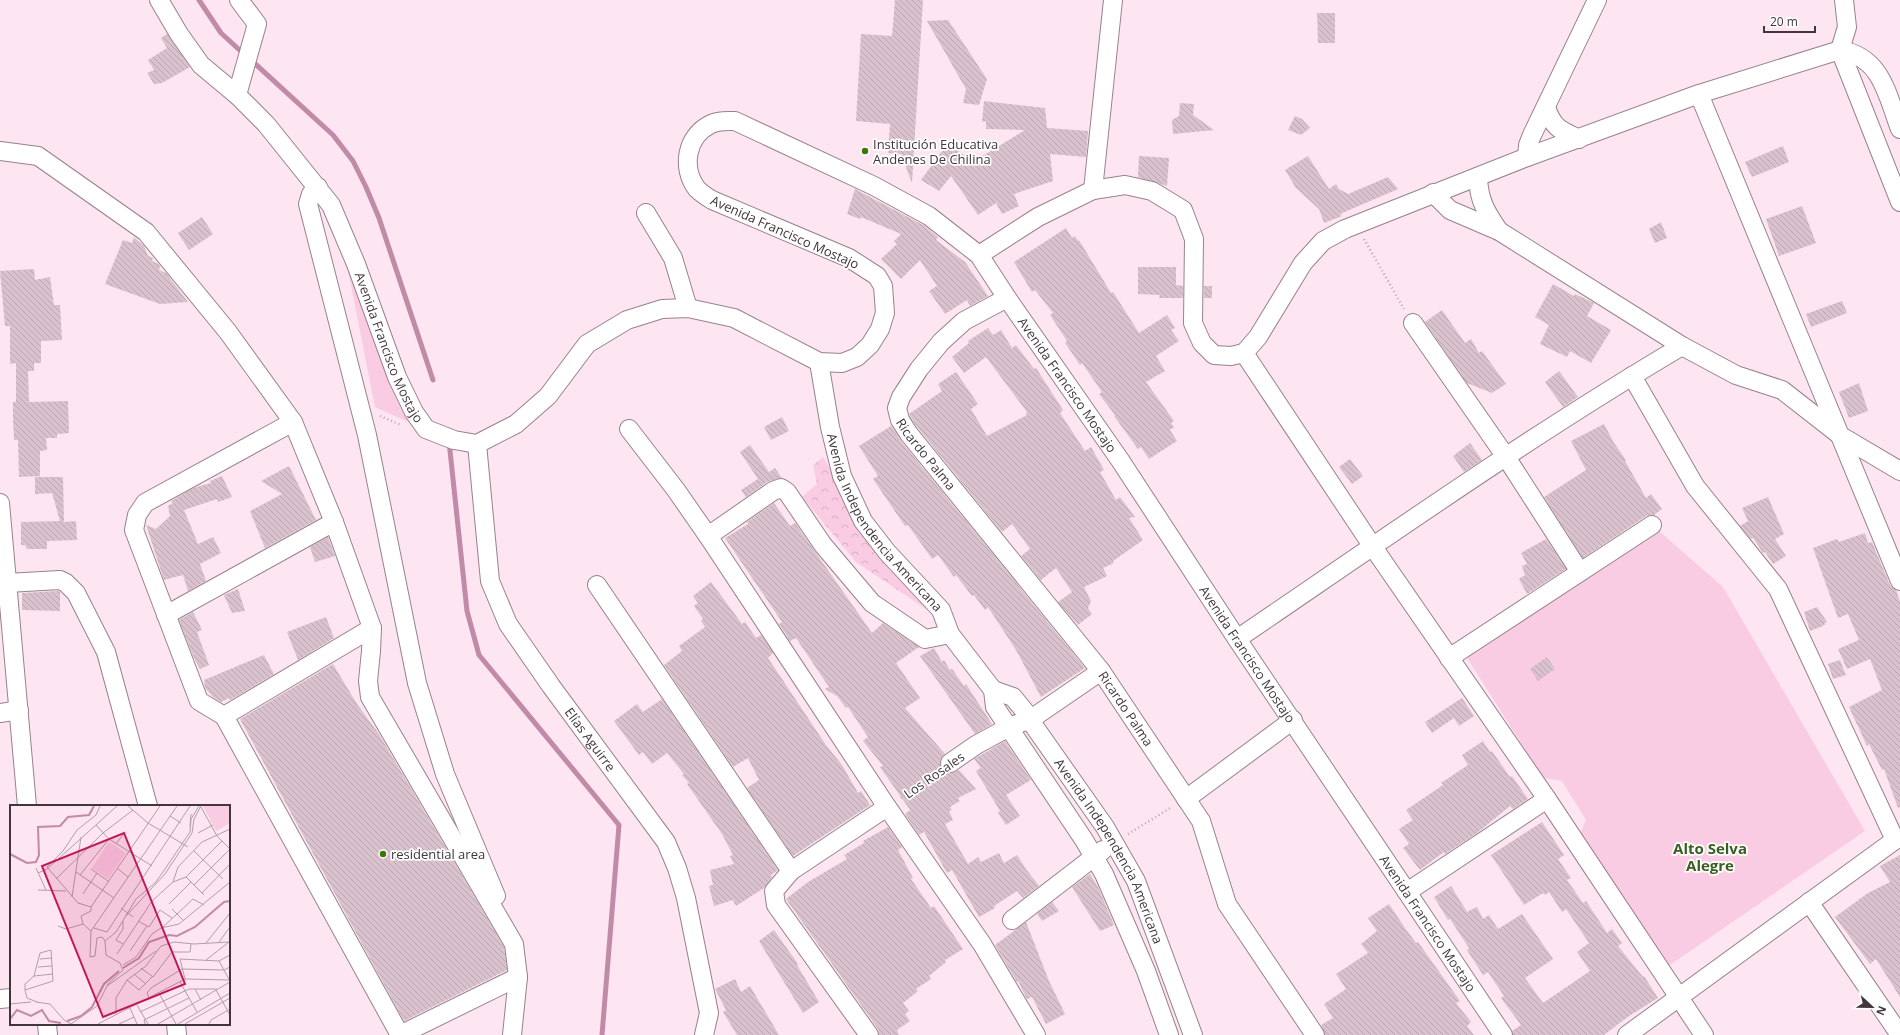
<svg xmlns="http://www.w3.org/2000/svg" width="1900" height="1035" viewBox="0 0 1900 1035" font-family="'Open Sans',sans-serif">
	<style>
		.forest { fill: url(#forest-crowns) }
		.garden { fill: #facce4 }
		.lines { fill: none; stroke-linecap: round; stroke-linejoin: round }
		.stream { stroke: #c18ba8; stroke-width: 5 }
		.building { fill: url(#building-back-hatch) }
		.minor-casing { stroke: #98828d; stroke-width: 20 }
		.path { stroke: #b9a6b0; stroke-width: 2.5; stroke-dasharray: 1 3; stroke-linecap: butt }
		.minor { stroke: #fff; stroke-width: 18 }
		.poi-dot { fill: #3b760b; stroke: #fff; stroke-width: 1.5 }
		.labels { text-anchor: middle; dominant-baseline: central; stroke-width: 3.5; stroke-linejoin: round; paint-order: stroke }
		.poi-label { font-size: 13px; fill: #40363b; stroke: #fff; text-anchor: start }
		.street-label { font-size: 13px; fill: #40363b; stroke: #fff }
		.quarter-label { font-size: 15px; font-weight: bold; fill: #385e21; stroke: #fff }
		.inset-river { fill: none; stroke: #c18ba8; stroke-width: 2 }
		.inset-road { fill: none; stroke: #b19fa8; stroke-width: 1 }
		.view { fill: #c2185b; fill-opacity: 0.15; stroke: #c2185b; stroke-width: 2 }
		.inset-edge { fill: none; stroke: #40363b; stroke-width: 2 }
	</style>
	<defs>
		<pattern id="forest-crowns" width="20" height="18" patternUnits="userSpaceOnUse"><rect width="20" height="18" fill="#facce4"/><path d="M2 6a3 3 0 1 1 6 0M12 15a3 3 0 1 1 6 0" fill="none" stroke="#d7b0c4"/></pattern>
		<pattern id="building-back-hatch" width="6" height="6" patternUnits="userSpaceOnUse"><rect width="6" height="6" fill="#d9c2ce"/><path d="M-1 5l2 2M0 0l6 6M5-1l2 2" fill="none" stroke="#bba7b2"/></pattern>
	</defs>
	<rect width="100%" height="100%" fill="#fde5f1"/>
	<!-- forest -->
	<path class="forest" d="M823,457L860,519L929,607L926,609L856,562L802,497L817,484L813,465Z"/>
	<!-- garden -->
	<path class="garden" d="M343,245L414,418L408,422L375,407Z
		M1659,531L1723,587L1865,831L1667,967L1580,834L1586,820L1562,781L1543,778L1466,656Z"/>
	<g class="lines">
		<!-- stream -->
		<path class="stream" d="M199,0L221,33L245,55
			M251,60L333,135L353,161L366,187L379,218L433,380
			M449,441L467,611L479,655L619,825L602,1035"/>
	</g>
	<!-- building -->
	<path class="building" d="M895,0H923L912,183L901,154L888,153L890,124L856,121L861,34L892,36Z
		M1317,13H1335V43H1318Z
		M948,20L987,79L979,105L963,103L966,89L927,21Z
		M167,34L190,67L162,83L154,84L147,73L154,70L148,60L167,48L161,38Z
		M984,101L1045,108L1047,128L1088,131L1086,157L1050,154L1053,181L1014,194L1019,206L1002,214L996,203L978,215L951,176L939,191L921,180L948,143L973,162L1025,130L986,129V121L982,122Z
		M1180,103L1194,104L1193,115L1214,130L1173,134L1172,120L1179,116Z
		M1295,116L1302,119L1310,128L1301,135L1288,130Z
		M1783,146L1789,162L1752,177L1745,162Z
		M1139,156L1169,158L1167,186L1138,177Z
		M1308,156L1329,189L1336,184L1339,189L1348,194L1388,177L1398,189L1340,214L1342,216L1324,223L1319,209L1296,188L1285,170Z
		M855,189L923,225L938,237L936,240L965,262L988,296L970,306L967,300L945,314L929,291L937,286L920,260L901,279L881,259L897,244L894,241L901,234L861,217L860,219L847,214Z
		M1802,206L1816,243L1779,256L1766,219Z
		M202,217L213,234L189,250L178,233Z
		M1661,222L1667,238L1655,243L1649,229Z
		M1066,228L1072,238L1075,236L1078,241L1079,240L1111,293L1113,292L1139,333L1167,315L1175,328L1171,330L1179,341L1156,356L1165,371L1146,382L1174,421L1171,423L1174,427L1170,430L1177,441L1149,459L1141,447L1138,449L1114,416L1115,415L1099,394L1102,392L1082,363L1080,365L1065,343L1067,341L1050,315L1053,313L1035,290L1032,292L1014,262Z
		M134,237L144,246L148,256L153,258L152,261L159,264L160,266L159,270L166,273L188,302L160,304L105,284L123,240L132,243Z
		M1138,267H1176V285L1183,286V298H1159L1160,295L1138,294Z
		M34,269L35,280L50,277L54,305H60L62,340L41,341V363H34V371H28L29,402L68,401L69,433L57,434V438H46L47,450L40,451V476L19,477L18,440H14L13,418V402H16V363L10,364V326H5L0,271Z
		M1553,284L1574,296L1575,294L1594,303L1587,316L1611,330L1591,363L1570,351L1567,357L1540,344L1549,325L1535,317Z
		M1204,286H1212V298H1204Z
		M1842,301L1847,313L1811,327L1806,314Z
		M1442,310L1465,343L1471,339L1479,353L1482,351L1506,384L1492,393L1467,383L1425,322Z
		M988,328L993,335L1001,330L1012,348L1016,345L1034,369L1036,368L1063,410L1060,413L1085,451L1091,447L1104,470L1100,472L1116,500L1120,497L1135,517L1129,518L1143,540L1113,561L1114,563L1103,568L1107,576L1084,587L1091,601L1088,608L1092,614L1078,625L1058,602L1072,592L1056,568L1041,580L1021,556L1030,549L1012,524L1002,532L918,428L910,416L909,414L942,391L938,384L956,372L978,404L971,409L987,436L1027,415L1026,413L1027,412L986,357L964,373L952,357L969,343L968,341Z
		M1559,371L1578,397L1563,407L1545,382Z
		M1859,383L1868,411L1849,418L1839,392Z
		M782,417L789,431L771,440L764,427Z
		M1604,424L1614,443L1626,460L1625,461L1646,498L1651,494L1662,509L1654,515L1646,516L1583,558L1544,497L1586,470L1571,441Z
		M891,426L901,441L1085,668L1041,697L1016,650L988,607L985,610L974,595L972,596L956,575L954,577L938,555L932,559L908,525L905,526L873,479L878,476L859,446Z
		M1470,443L1482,460L1464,472L1453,456Z
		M750,445L769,472L775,468L782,478L767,482L746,497L741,490L758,479L740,452Z
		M1350,459L1363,476L1352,484L1339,467Z
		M289,466L316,520L265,548L250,511L282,494L261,481Z
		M222,476L232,497L218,502L217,499L184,510L198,544L213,537L221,553L200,564L206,581L188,591L183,575L164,580L146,525L156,529L170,516L168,506L173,503L171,501L193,488L211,483L210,481Z
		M35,477H63L64,522L76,521L77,540L47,541V549H27L25,545H21V522L60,521L52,493L35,494Z
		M1768,497L1784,534L1775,539L1786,556L1773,564L1765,552L1763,553L1753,538L1751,539L1740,526L1748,521L1742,508Z
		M774,503L790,526L795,523L872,633L883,623L919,647L896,663L920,698L905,708L945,754L940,759V764L942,769L950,773L959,770L976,789L958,798L960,801L950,807L952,810L949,811L953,820L945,824L968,864L978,857L981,862L999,853L1004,863L1017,855L1026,869L1039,886L1023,898L1017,891L994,906L995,908L979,917L952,870L947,873L924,832L919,835L905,814L910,810L880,767L883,766L863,741L868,737L848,707L846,708L837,696L825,689L829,687L796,638L790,641L779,624L782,622L725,538L748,524L747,522Z
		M1865,533L1868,543L1872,542L1890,585L1896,590L1900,602V807L1898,808L1884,769L1882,770L1869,744L1867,746L1849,707L1882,690L1870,659L1847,669L1838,649L1859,640L1848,614L1838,618L1813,548L1837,539L1839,542Z
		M328,537L335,556L315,562L310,547Z
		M1546,539L1566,569L1527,594L1519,579L1525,575L1522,566L1527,564L1521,553Z
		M711,582L742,624L745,622L756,638L761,635L773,653L768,658L826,745L842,765L858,793L861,791L870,805L793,856L747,788L759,780L748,758L733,767L664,665L682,651L679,646L705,627L701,621L703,619L694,606L698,603L693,596Z
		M238,589L245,611L232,613L224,595Z
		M58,591L60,592V611L22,610V593Z
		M1817,607L1827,622L1824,624L1825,625L1810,631L1804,612Z
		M193,612L202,630L197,632L209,665L200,669L194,658L179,620Z
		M326,617L334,638L298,660L287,632Z
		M934,648L942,662L944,660L950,670L952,669L964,686L966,684L992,724L975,734L920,656Z
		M264,655L274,674L230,700L229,698L221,702L213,697L205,688L204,680Z
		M1547,657L1555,669L1538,681L1530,669Z
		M1840,660L1846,675L1833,679L1828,664Z
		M333,664L357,704L379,734L504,947L507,970L404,1021L240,719Z
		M1462,698L1474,716L1459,726L1454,718L1432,733L1425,722Z
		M662,699L778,870L771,875L772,877L764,888L736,906L733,900L714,906L709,886L713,885L710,870L734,864L730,856L733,855L722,834L687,784L689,783L682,775L684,774L667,753L652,764L643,752L639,755L614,721L637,704L643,712Z
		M1005,741L1031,780L1006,795L1020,816L1006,825L998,813L1000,811L976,771L981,768L974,759Z
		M1483,741L1490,752L1492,751L1510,777L1512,776L1528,799L1513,809L1510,806L1477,833L1445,854L1444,852L1420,870L1403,848L1409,844L1399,829L1413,820L1406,810L1443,785L1441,783L1468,765L1462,755Z
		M1542,822L1564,855L1558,859L1571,878L1567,880L1583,903L1586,901L1607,933L1612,929L1622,943L1618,946L1643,977L1644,976L1658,998L1629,1016L1604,1035H1513L1512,1031L1521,1025L1501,998L1504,996L1488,972L1483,975L1467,950L1469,948L1450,919L1448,920L1434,897L1451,886L1467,912L1477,907L1483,919L1489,915L1498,929L1522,914L1553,959L1525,978L1543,1003L1590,971L1577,952L1589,943L1566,909L1562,912L1549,892L1545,895L1543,893L1524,905L1491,855Z
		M888,827L902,847L898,850L913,878L911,879L931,908L934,906L963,949L945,960L946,962L929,976L931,979L916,989L918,991L903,1003L909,1011L905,1014L910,1021L897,1030L899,1035H879L878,1029L786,899L808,882L847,859L844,855L864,843L863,841Z
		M1900,855V997L1876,959L1870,964L1835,917L1868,893L1890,882L1880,866Z
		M1090,874L1098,887L1114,925L1100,931L1072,887Z
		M1052,902L1059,911L1042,921L1037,914Z
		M1389,904L1405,928L1416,943L1418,942L1460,1001L1456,1003L1471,1022L1467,1026L1474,1035H1325L1321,1025L1333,1018L1324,1004L1346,989L1336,974L1368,953L1361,944L1377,931L1368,918Z
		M1026,922L1049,981L1065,1014L1046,1024L1032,997L1027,999L1018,981L1017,982L995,945Z
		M774,930L798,964L797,965L819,1002L803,1013L759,941Z
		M735,979L741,992L750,986L779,1035H737L723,1012L726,1010L715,989Z"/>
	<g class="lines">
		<defs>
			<g id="minor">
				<path id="s1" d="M159,0L179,34L201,65L237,95L266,124L331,205L356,264L397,377L414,412L426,429L454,440L477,444L516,424L548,396L587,344L627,320L662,309L688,308L734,318L819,362L842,363L857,357L870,345L880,329L885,313L883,286L877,276L849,258L712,200C707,197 701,193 697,189C681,168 686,136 711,124C719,120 727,121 735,121L874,186L929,216L979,255L1007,298L1120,460L1237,639L1503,1035"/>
				<path d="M1844,0L1847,27L1840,50L1900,202"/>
				<path d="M1699,94L1900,581"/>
				<path d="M237,95L257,24L239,0"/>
				<path d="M1546,107C1553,128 1560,130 1579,139"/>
				<path d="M0,151L38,156L146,232L228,332L293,422L334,522L372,628L371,651L368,681L370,697L514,944L518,977L512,1035"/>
				<path d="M1527,157L1528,145L1532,135L1597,0"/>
				<path d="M1478,178C1479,201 1486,212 1499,231"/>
				<path d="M318,187L311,194L308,204L367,435L417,683L445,774L496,896"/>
				<path d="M1093,190L1113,0"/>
				<path d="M1433,193L1450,210L1499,231L1682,346L1736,375L1782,390L1841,436L1900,471"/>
				<path d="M646,213L673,258L688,308"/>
				<path d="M979,255L1038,217L1093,190L1125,185L1152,191L1183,210L1194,239L1193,323L1202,343L1214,355L1231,356L1244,353L1258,337L1303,263L1323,241L1345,229L1527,157L1699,94L1840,50C1882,57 1887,95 1900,129"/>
				<path id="s2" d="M1007,298L964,321L941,342L919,369L901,397L897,408L900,420L909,434L1101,671L1201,821L1227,904L1315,1035"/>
				<path d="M1413,323L1506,457L1580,572"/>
				<path d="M1244,353L1373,547L1547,799L1704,1035"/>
				<path id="s3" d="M819,362L830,427L842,476L863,521L887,552L941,610L950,634L993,690L995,707L1084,840L1104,874L1146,971L1169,1035"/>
				<path d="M1632,376L1695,486L1778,589L1895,840"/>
				<path d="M629,429L676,490L708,536L887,807L982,944L1036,1035"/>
				<path id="s4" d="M477,444L490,581L508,624L551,686L666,842L677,868L686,898L709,1013L704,1035"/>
				<path d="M0,503L27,806"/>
				<path d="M708,536L773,491L781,488L787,492L823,545L872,603L925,639L950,634"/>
				<path d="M7,583L60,580L66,583L76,593L106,652L148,806"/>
				<path d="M597,585L791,871"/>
				<path d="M166,615L334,522"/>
				<path d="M372,628L224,716L400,1035"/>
				<path d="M1237,639C1384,539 1530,436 1682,346"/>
				<path d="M1449,658L1652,525"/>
				<path id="s5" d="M993,690L1013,697L1031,719L1034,726L1105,827L1136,881L1193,1035"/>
				<path d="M0,713L19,710"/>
				<path d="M224,716L199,701L134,530L137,515L145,503L293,422"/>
				<path d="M950,763L976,745L1009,727L1031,719L1101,671"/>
				<path d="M1186,799L1293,720"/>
				<path d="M1407,892L1547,799"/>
				<path d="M1809,902L1900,1035"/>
				<path d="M1012,920L1103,850"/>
				<path d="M0,999L11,998"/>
				<path d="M47,1024L48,1035"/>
				<path d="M176,1024L177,1035"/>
				<path d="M400,1035L518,977"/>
				<path d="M869,1035L776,905L774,891L791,871L887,807"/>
				<path d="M1627,1035L1895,840L1900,838"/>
			</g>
		</defs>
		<!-- minor casing -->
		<use href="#minor" class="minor-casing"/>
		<!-- path -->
		<path class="path" d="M1364,239L1404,309
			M380,416L401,425
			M901,798L936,773
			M1128,834L1172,807"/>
		<!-- minor -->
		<use href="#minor" class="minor"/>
	</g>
	<!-- markers -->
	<g class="poi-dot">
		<circle cx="865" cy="151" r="4"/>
		<circle cx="383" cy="854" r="4"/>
	</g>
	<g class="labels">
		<!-- poi labels -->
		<g class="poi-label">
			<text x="873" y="144">Institución Educativa<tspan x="873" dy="15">Andenes De Chilina</tspan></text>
			<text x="391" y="854">residential area</text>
		</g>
		<!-- street labels -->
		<g class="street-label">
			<text transform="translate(785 232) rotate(24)">Avenida Francisco Mostajo</text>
			<text stroke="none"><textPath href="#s1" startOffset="423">Avenida Francisco Mostajo</textPath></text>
			<text stroke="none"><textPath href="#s1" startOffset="1839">Avenida Francisco Mostajo</textPath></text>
			<text stroke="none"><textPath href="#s2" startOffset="215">Ricardo Palma</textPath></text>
			<text stroke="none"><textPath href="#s3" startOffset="178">Avenida Independencia Americana</textPath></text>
			<text stroke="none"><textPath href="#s1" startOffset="2163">Avenida Francisco Mostajo</textPath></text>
			<text stroke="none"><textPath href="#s2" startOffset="539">Ricardo Palma</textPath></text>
			<text stroke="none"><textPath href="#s4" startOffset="326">Elías Aguirre</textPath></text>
			<text transform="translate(934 775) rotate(-35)">Los Rosales</text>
			<text stroke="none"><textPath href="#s5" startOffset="204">Avenida Independencia Americana</textPath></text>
			<text stroke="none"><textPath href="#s1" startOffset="2487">Avenida Francisco Mostajo</textPath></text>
		</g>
		<!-- quarter labels -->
		<g class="quarter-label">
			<text x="1710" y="848">Alto Selva<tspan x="1710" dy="17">Alegre</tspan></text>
		</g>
	</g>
	<!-- overview -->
	<g transform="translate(10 805)">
		<rect width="220" height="220" fill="#fde5f1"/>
		<path d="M193,1H220V18L206,26ZM99,37L116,48L98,74L82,63Z" fill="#facce4"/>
		<path class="inset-river" d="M0,49L17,58L26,57L29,50L28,22L50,21L58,12L79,10L84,1M113,163L129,153L139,137L159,130L167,131L185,122L214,97L220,96M0,214L7,205L21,211L32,205L39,216L51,218M57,216L71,211L82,202L94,179L109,166"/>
		<path class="inset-road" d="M118,1L138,18L178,42M191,2L207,31L220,44M160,11L171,18M86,20L99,34L142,61M180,22L181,9M188,28L203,20M106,39L115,27M184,46L213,74M26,63L36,85M107,63L118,72M81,64L98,76M66,67L104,93M28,68L37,64L107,1M70,70L99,34M176,72L194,90M46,74L93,28L123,5M163,77L168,62L192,37L220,24M184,80L220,44M28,85L56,86M192,88L220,59M73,89L87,68M62,92L71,32M159,99L181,77M81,102L68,98L37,62L53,46L67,25L86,10L90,1M111,103L123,112M162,104L174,116M116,111L155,69L182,28L184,14L191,1M113,116V124L106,135L113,139M128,116L139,122L150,105L162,113M48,121L56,124L73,119M84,123L97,127L180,1M152,123L183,94L194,100M81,126L73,119L71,111L81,106V102L150,1M95,136L92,132L87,133L85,151L80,152L81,126L167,1M95,136L106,127L126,94L145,78L153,67L180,27L181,14L189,1M209,137L220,122M196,138L220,108M120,146L137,121M107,149L142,96L163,77L176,72L212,36M30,154L42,153M196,155L219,137M209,156L220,176M113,160L126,152L142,129L151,123L169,119L220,77M28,162L42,161M131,163L143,172L162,147H180L181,139M124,169L136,179M24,171L43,169M175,174L170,154L209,156L220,150M117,175L129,185L142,172M170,177L187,207M97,181L146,146M185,184L191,195M15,185L43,176L41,145L30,148L24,171L15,179V185L17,193L27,197M206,185L220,210M149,188L166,219M139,193L137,188L141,183L172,164L214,165L220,162M26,197L40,199L54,215L61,219M0,199L21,197M127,200L138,219M120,203L127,219M130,207L179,184H207M106,210V193L117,175L136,161L151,141L164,137L184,139L219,137M61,219L87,201L98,179L113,165L110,158L96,150L95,136M88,219L175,174L220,175M109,219L124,212M135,219L134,215L179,193M148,219L220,177M168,219L220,188M175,219L220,193M199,219L201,215L220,204"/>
		<path class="view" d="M114,28L175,179L93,212L32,61Z"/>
		<rect width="220" height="220" class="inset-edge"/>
	</g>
	<!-- north arrow -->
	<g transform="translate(1872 1007) rotate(112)" stroke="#ffffff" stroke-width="3" paint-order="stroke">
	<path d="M0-3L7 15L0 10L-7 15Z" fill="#40363b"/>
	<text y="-6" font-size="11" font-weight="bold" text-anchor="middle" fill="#40363b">N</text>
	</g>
	<!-- scale -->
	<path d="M1764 26v6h51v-6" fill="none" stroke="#40363b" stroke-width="2"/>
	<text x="1770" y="26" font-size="12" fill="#40363b" stroke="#ffffff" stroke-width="3" paint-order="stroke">20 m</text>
</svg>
